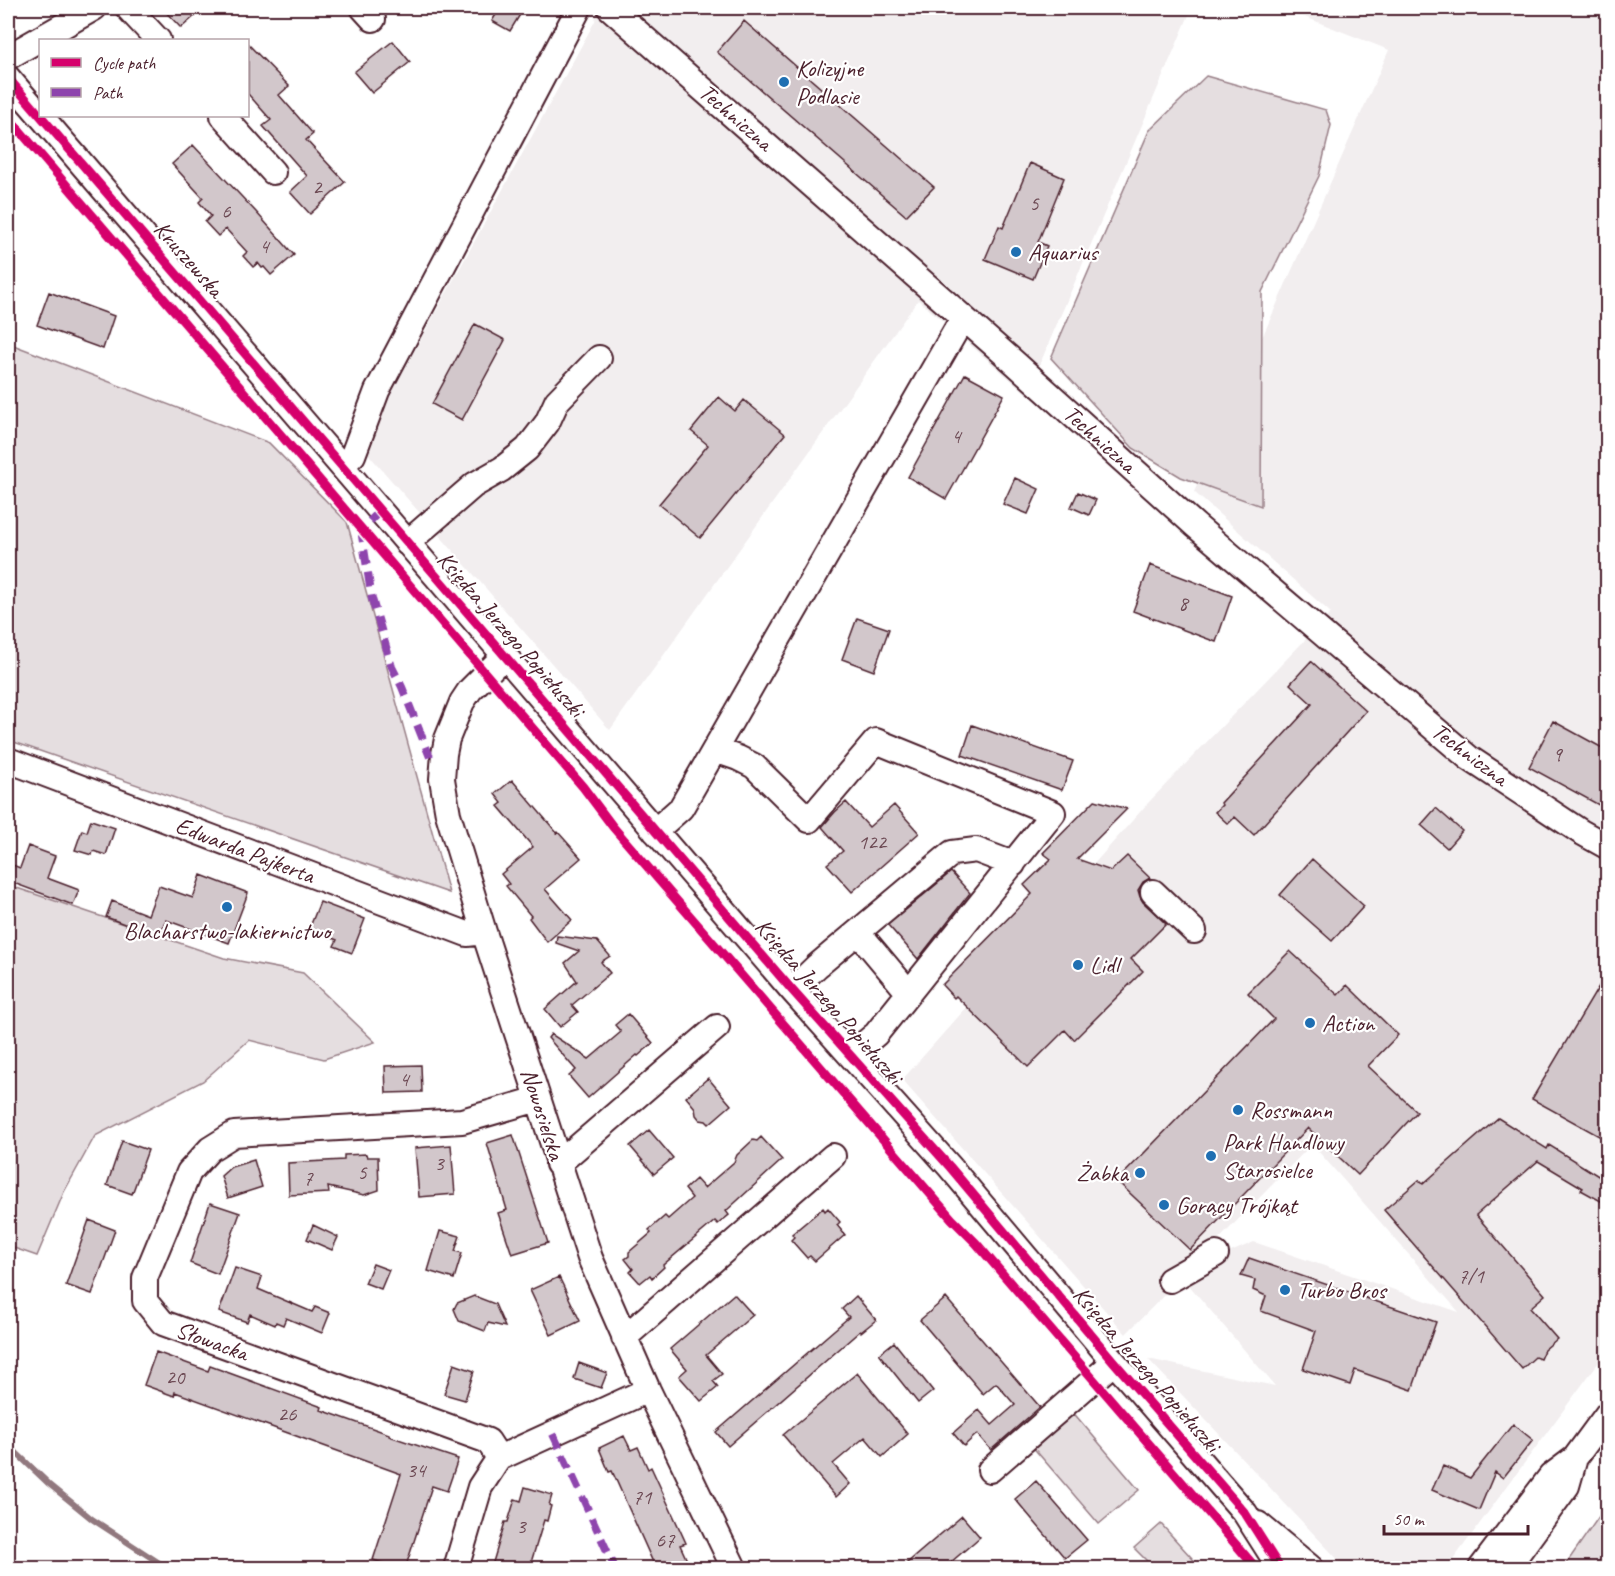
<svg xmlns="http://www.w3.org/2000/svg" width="1615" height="1576" viewBox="0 0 1615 1576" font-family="Caveat,sans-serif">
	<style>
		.built { fill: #f2eeef; fill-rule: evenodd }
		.green { fill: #e5dee0; stroke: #987e86; stroke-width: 1.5 }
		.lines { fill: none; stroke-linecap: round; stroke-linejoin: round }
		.stream { stroke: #91787e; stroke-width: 6 }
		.building { fill: #d2c7cb; stroke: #4a1f2b; stroke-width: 1.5 }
		.minor-casing { stroke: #4a1f2b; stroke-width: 28 }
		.minor { stroke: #fff; stroke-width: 24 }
		.quiet { stroke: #8e44ad; stroke-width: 8; stroke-dasharray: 15 8; stroke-linecap: butt }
		.cycleway-casing { stroke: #fff; stroke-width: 13 }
		.cycleway { stroke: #d6006c; stroke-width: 9 }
		.poi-dot { fill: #1f6fb2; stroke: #fff; stroke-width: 2 }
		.labels { text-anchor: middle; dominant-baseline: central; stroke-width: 4.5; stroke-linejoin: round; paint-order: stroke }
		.number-label { font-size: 21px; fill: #6c4953 }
		.poi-label { font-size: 24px; fill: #4a1f2b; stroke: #fff; text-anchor: start }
		.street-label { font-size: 24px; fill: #4a1f2b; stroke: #fff }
	</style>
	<rect width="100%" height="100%" fill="#fff"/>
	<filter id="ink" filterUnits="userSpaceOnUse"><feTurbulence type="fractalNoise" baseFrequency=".0167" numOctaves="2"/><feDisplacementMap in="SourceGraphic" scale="12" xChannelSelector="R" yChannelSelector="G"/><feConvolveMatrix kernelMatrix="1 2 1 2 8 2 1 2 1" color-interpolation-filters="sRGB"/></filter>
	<g filter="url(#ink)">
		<!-- built -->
		<path class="built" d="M597,8H1192L1027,394L918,300L610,730L362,447L595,21Z
			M1282,8H1607V1351L1447,1568H1346L1148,1359L1275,1386L1182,1277L1126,1334L902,1080L1148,803L1331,613L1194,492L1389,50ZM1312,1144L1459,1312L1254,1242L1189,1270Z"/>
		<!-- green -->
		<path class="green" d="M1206,76L1326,110L1331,125L1319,176L1262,292L1261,506L1181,477L1133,448L1051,358L1149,131Z
			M8,343L269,443L347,522L449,893L8,740Z
			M8,885L224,958L303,973L375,1042L324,1059L249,1040L203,1081L95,1136L64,1192L37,1256L8,1246Z
			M1071,1410L1139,1490L1099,1524L1031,1445Z
			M1607,1505V1568H1563Z
			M1161,1524L1201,1568H1154L1134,1548Z"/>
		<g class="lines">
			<!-- stream -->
			<path class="stream" d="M8,1445L49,1484L92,1519L167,1568"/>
		</g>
		<!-- building -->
		<path class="building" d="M162,8H204L181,28Z
			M500,8H524L510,31L492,21Z
			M744,21L934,187L906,216L717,52Z
			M393,41L410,62L372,93L354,72Z
			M248,44L289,86L279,95L313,134L306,140L345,182L310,214L290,192L307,176L263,126L271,120L248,94Z
			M193,145L256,212L294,255L271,275L264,267L262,268L258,263L253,267L243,256L247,252L226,229L218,236L205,222L211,216L199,202L203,198L172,164Z
			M1030,163L1064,178L1038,242L1047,246L1033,279L985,259L999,226L1003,228Z
			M49,292L114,316L103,349L37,325Z
			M475,324L505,340L462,420L432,404Z
			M965,374L1004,395L946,499L908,477Z
			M719,397L735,411L744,400L785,434L700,538L659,504L708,445L691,431Z
			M1015,478L1039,489L1028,514L1003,504Z
			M1078,492L1096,500L1089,515L1071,507Z
			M1150,565L1232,596L1216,642L1133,611Z
			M857,618L889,629L874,671L842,659Z
			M1311,661L1366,711L1254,835L1235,817L1228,824L1215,812L1222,805L1221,803L1312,704L1290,684Z
			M1553,721L1608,751V810L1529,767Z
			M972,725L1073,761L1062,790L962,755Z
			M512,780L557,833L558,832L581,858L545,889L572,920L547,942L529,918L531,916L506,886L509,884L501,874L533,847L498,806L502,803L495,794Z
			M1095,800L1127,809L1077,859L1111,871L1127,856L1150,878L1143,882L1138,890L1140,897L1143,902L1166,924L1131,959L1143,971L1074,1040L1065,1030L1028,1067L956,996L954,998L942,985L1032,894L1024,885L1051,859L1043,853Z
			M846,802L869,827L894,805L919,833L852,892L827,864L843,851L822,827L835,812Z
			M1436,808L1462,831L1447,848L1421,825Z
			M91,820L115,828L106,855L93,851L92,855L75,850L82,830L87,832Z
			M28,846L55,856L47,878L79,890L73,905L8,881V863L20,868Z
			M1312,859L1364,906L1332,941L1280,895Z
			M951,872L970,893L918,959L888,925Z
			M201,875L248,893L229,943L166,920L159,937L106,917L112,901L148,915L159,886L193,898Z
			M320,902L365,919L352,953L334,946L337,940L309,929Z
			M557,936L597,941L610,956L601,962L610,973L572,1005L578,1012L560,1027L545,1009L577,981L565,963L579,951L556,943Z
			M1290,951L1338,995L1347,985L1398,1035L1368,1066L1417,1112L1358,1175L1308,1128L1190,1250L1117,1181L1274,1019L1248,993Z
			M1608,971V1141L1532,1099Z
			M628,1014L653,1043L638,1056L637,1055L588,1098L569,1076L576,1070L548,1038L551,1034L589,1059L621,1032L615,1025Z
			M421,1065L422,1092L386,1093L385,1066Z
			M708,1078L731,1105L709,1124L706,1121L700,1120L696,1115L695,1108L686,1097Z
			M1498,1118L1547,1149L1549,1145L1608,1182V1205L1581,1190L1583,1188L1538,1161L1476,1215L1545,1295L1530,1308L1557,1339L1544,1350L1540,1359L1535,1357L1522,1369L1384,1210L1419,1180L1423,1184Z
			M649,1130L673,1158L654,1174L630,1146Z
			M513,1135L548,1243L512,1254L498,1213L507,1210L487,1143Z
			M761,1137L782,1160L726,1211L729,1215L718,1224L715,1221L663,1265L664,1267L652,1278L650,1275L640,1283L630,1272L633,1269L625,1259L629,1256V1252L651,1233L649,1230L665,1216L668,1219L692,1198L685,1189L696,1179L704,1188L734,1162L737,1155L753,1140L757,1141Z
			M122,1141L148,1150L132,1194L107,1185Z
			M451,1145L455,1194L419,1197L415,1148Z
			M366,1154L367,1157H378L379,1190L364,1195L328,1187L329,1193L289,1195L288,1163L344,1160V1155Z
			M254,1160L262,1187L228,1198L221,1176L231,1167Z
			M210,1203L240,1213L218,1274L190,1263Z
			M823,1208L825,1211L828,1208L840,1222L837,1225L845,1235L815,1261L810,1256L807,1258L791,1240L794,1237L792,1234Z
			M89,1220L115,1230L92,1294L66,1285Z
			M313,1225L338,1237L332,1250L307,1239Z
			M440,1231L460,1236L455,1251L462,1253L454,1279L428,1271Z
			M1249,1258L1436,1322L1412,1390L1355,1370L1350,1385L1303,1369L1316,1331L1261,1311L1266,1296L1253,1290L1255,1280L1241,1276Z
			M373,1264L389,1270L381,1289L365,1283Z
			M235,1268L262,1277L258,1289L312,1312L315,1307L330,1313L322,1333L286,1318L283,1325L276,1322L275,1325L250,1314L247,1322L219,1312Z
			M559,1277L580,1321L551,1335L530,1290Z
			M734,1294L753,1315L706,1355L722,1374L713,1381L718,1387L701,1401L679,1376L687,1369L670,1349Z
			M474,1296L495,1304L505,1327L488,1323L485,1331L459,1321L454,1309L457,1303Z
			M856,1296L876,1320L861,1332L860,1331L728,1446L716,1432L849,1317L842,1309Z
			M946,1298L1040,1407L991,1450L977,1434L964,1446L953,1433L979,1410L992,1425L1015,1405L996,1383L983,1394L920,1320Z
			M894,1342L933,1391L918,1403L879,1354Z
			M156,1352L208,1371L210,1366L322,1407L321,1410L389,1434V1436L458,1459L447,1491L432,1486L405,1569H401L373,1560L401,1474L175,1392L174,1396L144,1385Z
			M579,1363L607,1373L601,1388L574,1379Z
			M454,1364L474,1371L465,1400L444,1394Z
			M857,1373L908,1434L882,1457L865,1437L833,1464L850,1484L836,1497L783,1435Z
			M1513,1424L1533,1440L1503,1478L1495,1472L1479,1510L1432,1490L1443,1466L1470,1478Z
			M624,1436L631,1450L638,1447L648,1469L651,1467L686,1543L680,1545L691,1569H656L612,1471L609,1472L599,1448Z
			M1036,1481L1087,1540L1065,1558L1015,1499Z
			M525,1487L552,1495L549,1505L551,1506L547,1521L544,1520L529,1569H491L505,1522H508L515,1499L521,1501Z
			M962,1516L980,1537L943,1569H900Z"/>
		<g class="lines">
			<defs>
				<path id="minor" d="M128,8L158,40
					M363,8L373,19
					M610,8L1015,363L1196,526L1469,758L1581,832L1608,847
					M8,57L94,8
					M8,78L792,990L950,1167L1114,1362L1245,1513L1280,1568
					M223,116L273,172
					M342,466L353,455L377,391L579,8
					M407,543L474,485L502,469L527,449L547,423L557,401L599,358
					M504,656L470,690L462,702L447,739L444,754L442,779L448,814L484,932L590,1258L648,1390L734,1568
					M715,750L738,758L754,766L809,820L876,741L1053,813L876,1034L851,1055
					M8,760L467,934L484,932
					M655,831L681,808L963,318
					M1153,892L1194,931
					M858,932L909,993
					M792,990L817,966L952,853L976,850L1013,864
					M558,1164L717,1027
					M1170,1280L1216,1254
					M624,1338L833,1156
					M499,1458L488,1441L163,1323L145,1301V1278L189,1172L210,1149L234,1134L462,1121L538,1099
					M499,1458L648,1390
					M990,1470L1114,1362
					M1258,1524L1311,1568
					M456,1568L480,1487L499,1458
					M1481,1568L1551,1476L1575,1458L1608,1413
					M1507,1568L1567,1486L1575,1458"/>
			</defs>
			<!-- minor casing -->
			<use href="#minor" class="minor-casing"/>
			<!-- minor -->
			<use href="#minor" class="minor"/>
			<!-- quiet -->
			<path class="quiet" d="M381,511C372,518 365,525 362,536L372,599L392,667L402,687L430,757
				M553,1434L615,1568"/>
			<defs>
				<path id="cycleway" d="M8,78L792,990L950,1167L1114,1362L1245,1513L1280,1568
					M8,117L583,787L613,827L952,1219L976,1243L1256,1568"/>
			</defs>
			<!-- cycleway casing -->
			<use href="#cycleway" class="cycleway-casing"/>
			<!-- cycleway -->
			<use href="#cycleway" class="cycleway"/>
		</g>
	</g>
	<!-- markers -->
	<g class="poi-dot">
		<circle cx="784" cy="82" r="6"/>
		<circle cx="1016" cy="252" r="6"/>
		<circle cx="227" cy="907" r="6"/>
		<circle cx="1078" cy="965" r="6"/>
		<circle cx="1310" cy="1023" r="6"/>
		<circle cx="1238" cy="1110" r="6"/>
		<circle cx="1211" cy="1156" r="6"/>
		<circle cx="1140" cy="1173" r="6"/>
		<circle cx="1164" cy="1205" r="6"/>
		<circle cx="1285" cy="1290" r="6"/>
	</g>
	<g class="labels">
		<!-- number labels -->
		<g class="number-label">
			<text x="317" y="187">2</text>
			<text x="1034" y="203">5</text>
			<text x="226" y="211">6</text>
			<text x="264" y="246">4</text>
			<text x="956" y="436">4</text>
			<text x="1183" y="603">8</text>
			<text x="1557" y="754">9</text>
			<text x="872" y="842">122</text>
			<text x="404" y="1079">4</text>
			<text x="439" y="1163">3</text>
			<text x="362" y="1172">5</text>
			<text x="308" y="1178">7</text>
			<text x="1471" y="1276">7/1</text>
			<text x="175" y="1377">20</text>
			<text x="287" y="1414">26</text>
			<text x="416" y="1470">34</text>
			<text x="642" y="1497">71</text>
			<text x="521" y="1526">3</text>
			<text x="665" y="1540">67</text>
		</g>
		<!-- poi labels -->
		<g class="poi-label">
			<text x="796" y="68">Kolizyjne<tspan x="796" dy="28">Podlasie</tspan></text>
			<text x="1028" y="252">Aquarius</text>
			<text x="227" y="931" text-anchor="middle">Blacharstwo-lakiernictwo</text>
			<text x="1090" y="965">Lidl</text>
			<text x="1322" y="1023">Action</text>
			<text x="1250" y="1110">Rossmann</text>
			<text x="1223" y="1142">Park Handlowy<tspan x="1223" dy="28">Starosielce</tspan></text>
			<text x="1128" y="1173" text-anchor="end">Żabka</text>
			<text x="1176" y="1205">Gorący Trójkąt</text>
			<text x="1297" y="1290">Turbo Bros</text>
		</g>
		<!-- street labels -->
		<g class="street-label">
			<text transform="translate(736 117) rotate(41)">Techniczna</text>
			<text transform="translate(189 259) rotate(49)">Kruszewska</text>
			<text transform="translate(1100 439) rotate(42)">Techniczna</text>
			<text transform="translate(511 634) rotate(49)">Księdza Jerzego Popiełuszki</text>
			<text transform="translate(1470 754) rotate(37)">Techniczna</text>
			<text transform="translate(245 850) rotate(21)">Edwarda Pajkerta</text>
			<text transform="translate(829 1001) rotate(49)">Księdza Jerzego Popiełuszki</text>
			<text transform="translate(543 1114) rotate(72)">Nowosielska</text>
			<text transform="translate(212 1341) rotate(20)">Słowacka</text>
			<text transform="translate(1147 1369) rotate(49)">Księdza Jerzego Popiełuszki</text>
		</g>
	</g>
	<!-- margin -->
	<rect width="1615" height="1576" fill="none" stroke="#fff" stroke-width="30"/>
	<rect x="15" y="15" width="1585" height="1546" fill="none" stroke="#4a1f2b" stroke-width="2" filter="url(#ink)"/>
	<!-- legend -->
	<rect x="39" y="39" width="210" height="78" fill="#ffffff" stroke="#b7a5aa" stroke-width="1.5"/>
	<rect x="51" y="58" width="30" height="9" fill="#d6006c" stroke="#b7a5aa" stroke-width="1.5"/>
	<text x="93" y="69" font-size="18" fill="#4a1f2b">Cycle path</text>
	<rect x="51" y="88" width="30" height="9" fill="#8e44ad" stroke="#b7a5aa" stroke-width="1.5"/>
	<text x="93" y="99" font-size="18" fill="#4a1f2b">Path</text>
	<!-- scale -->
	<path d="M1384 1525v9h144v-9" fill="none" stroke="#4a1f2b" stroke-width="3"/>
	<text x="1393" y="1525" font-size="18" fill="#4a1f2b" stroke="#ffffff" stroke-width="4.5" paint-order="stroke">50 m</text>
</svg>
